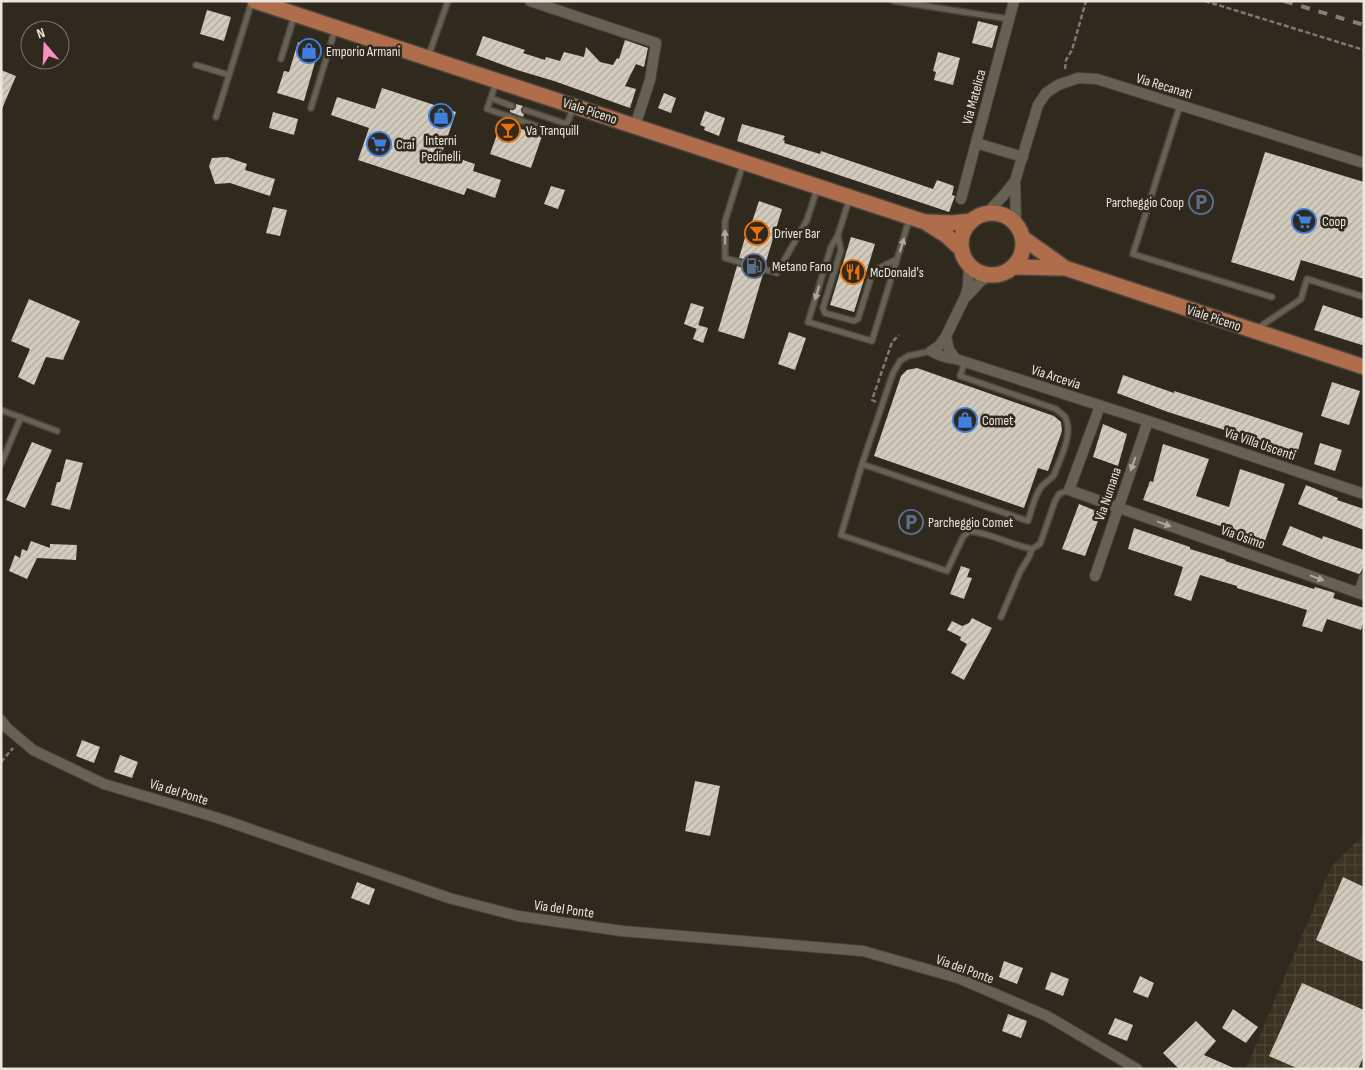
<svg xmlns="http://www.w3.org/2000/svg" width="1365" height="1070" viewBox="0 0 1365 1070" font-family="'Sofia Sans Condensed',sans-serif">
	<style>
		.industrial { fill: url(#industrial-grid) }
		.building { fill: url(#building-hatch) }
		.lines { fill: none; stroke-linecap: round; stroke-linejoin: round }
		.service-casing { stroke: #4a453b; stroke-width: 8 }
		.minor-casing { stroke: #4a453b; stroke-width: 12 }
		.primary-casing { stroke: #4a453b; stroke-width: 18 }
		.path { stroke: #7f7a70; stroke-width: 2.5; stroke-dasharray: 5 2.5; stroke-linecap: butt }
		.service { stroke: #676154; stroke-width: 5 }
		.minor { stroke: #676154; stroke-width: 10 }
		.primary { stroke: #b06d4c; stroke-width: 15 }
		.rail { stroke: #858076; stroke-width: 4; stroke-dasharray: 9 9; stroke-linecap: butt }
		.oneway { fill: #afaaa0 }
		.labels { text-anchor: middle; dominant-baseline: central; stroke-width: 5; stroke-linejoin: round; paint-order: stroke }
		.poi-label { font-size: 14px; fill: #eae6de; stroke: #2f291e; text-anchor: start }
		.street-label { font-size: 14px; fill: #eae6de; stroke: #2f291e }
	</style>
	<defs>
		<pattern id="industrial-grid" width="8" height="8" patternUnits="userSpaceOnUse" patternTransform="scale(1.25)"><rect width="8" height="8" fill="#3b3221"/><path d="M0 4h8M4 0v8" fill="none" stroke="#4e4636"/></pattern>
		<pattern id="building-hatch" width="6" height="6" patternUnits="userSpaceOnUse" patternTransform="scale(1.25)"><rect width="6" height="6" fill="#d3cbbd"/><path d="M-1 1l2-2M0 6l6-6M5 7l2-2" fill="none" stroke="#b0aa9e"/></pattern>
	</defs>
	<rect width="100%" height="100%" fill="#2f291e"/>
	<!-- industrial -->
	<path class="industrial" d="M1364,834V1069L1246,1068L1331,867Z"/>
	<!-- building -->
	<path class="building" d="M207,10L231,17L224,41L200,34Z
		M978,21L998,26L992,48L972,43Z
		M483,36L525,50L523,53L545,60L546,57L560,61L564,52L584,57L586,47L600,62L613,65L617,58L619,59L625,40L648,48L644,67L636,64L625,86L636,89L630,108L554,81L517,70L476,55Z
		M298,42L319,48L304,101L277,93L284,71L289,72Z
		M938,52L960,58L953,85L934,80L936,72L933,71Z
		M1,70L16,76L1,111Z
		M382,88L456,112L442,153L475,164L473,171L501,180L495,198L467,188L464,195L358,160L369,128L331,115L337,97L375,109Z
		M664,93L676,98L671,113L658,108Z
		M516,104L523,106L521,110L524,114L523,117L510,112V110H513L516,108Z
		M705,111L725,118L719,136L704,130L705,127L700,125Z
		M273,112L298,119L294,135L269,128Z
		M507,120L520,125L519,128L542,136L531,168L490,154L500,126L504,127Z
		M742,124L785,136L783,140L785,141L784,143L820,154L821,151L933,189L937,180L954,186L952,195L955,196L949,212L737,141Z
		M1265,152L1364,182V279L1301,260L1294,281L1231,262Z
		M227,157L247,164L245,170L275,179L270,196L230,183L215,184L209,166L212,158Z
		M551,186L565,190L558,209L544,204Z
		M759,201L782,209L765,265L739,258L749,224L751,225Z
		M273,207L287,210L280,236L266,233Z
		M851,237L875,244L854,312L830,305Z
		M737,266L763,274L744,339L718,331Z
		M29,299L80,321L63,360L46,357L34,385L18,377L30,349L11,341Z
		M691,303L704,307L697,329L684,324Z
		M1323,305L1364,319V339L1362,345L1314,330Z
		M698,325L708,328L703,343L693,339Z
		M789,332L806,338L795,370L778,364Z
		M917,368L1054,416L1061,422L1062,431L1048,471L1038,468L1024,508L874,456L901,376L907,370Z
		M1123,375L1174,393V391L1196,398L1303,433L1297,454L1275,448V446L1168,412L1117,393Z
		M1332,382L1360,391L1349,425L1321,416Z
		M1103,424L1127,434L1118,466L1093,457Z
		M32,442L52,450L25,508L6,500Z
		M1320,443L1342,450L1335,471L1314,464Z
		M1163,444L1209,459L1196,496L1229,507L1240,469L1285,484L1265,541L1143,500L1150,481L1153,482Z
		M66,459L83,463L70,510L51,505L57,482H60Z
		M1306,485L1338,498L1337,500L1364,509V530L1298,504Z
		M1079,504L1101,513L1085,556L1062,549Z
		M1290,526L1322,539L1323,536L1364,550V565L1361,572L1359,574L1317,559L1282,545Z
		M1134,528L1190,547V549L1226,560L1225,561L1314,589L1315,587L1335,593L1333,598L1364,608V621L1361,630L1327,619L1322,632L1302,626L1307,610L1237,588V586L1200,575L1191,601L1174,595L1183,567L1128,549Z
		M31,541L50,548V544L77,545L76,560L37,558L27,579L9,571L15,555L20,558L22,549L27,551Z
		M961,566L970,569L967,577L972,578L964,599L950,594Z
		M972,618L992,628L964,680L951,673L967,644L960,640L961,637L947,630L952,621L962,626L969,623Z
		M82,740L100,747L94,763L76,756Z
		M120,755L138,762L132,778L114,772Z
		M695,781L720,786L710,836L685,831Z
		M1343,877L1364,887V962L1316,940Z
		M357,882L375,889L369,905L351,898Z
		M1004,961L1023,968L1017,984L999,977Z
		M1051,972L1069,979L1063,996L1045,989Z
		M1140,976L1154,983L1148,998L1133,992Z
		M1302,983L1364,1010V1056L1358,1069H1299L1269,1056Z
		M1233,1009L1258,1027L1246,1043L1222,1028Z
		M1008,1014L1027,1021L1021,1038L1002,1031Z
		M1115,1018L1133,1025L1127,1041L1108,1034Z
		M1196,1021L1216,1041L1204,1055L1236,1069H1179L1163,1053Z"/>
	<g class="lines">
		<defs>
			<path id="service" d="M894,1L1009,19
				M428,57L448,1
				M281,59L294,17
				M196,65L229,75
				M496,83L487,109L557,133L567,124L573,108
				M491,98L512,106
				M1180,105L1133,254L1272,297
				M311,108L335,30
				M525,110L567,124
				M216,117L252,1
				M743,164L725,221V258L777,273L807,220L817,189
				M849,200L838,235L831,247L808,322L872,341L909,220
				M838,236L841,250L823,308L825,313L854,321L858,319L873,271L897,259
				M1258,328L1301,299L1307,279L1364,297
				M931,351L908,356L900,361L893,373L862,464L841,535L947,571L963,537L969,531C991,533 1011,545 1032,549L1040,544L1055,501L1059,494L1069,490
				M1,410L57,431
				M1,464L21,417
				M862,464L1028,521C1032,510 1034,495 1042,486C1046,482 1051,479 1054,475C1060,459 1074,433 1065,417C1063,414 1059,412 1056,409L960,376L965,362
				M1001,617L1020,572L1029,557L1032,549"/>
			<path id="minor" d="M530,1L656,43L650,80L635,126
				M976,143L1023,157
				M961,199L1014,1
				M986,214L1003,196L1015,181
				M1016,224L1015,181L1038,105L1046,93L1058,85L1078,78L1097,79L1364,163
				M969,265L968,287L965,297L946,336L939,346L931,351C939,356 946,358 956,359L1148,421L1364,494
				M966,297L981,281L991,275
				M946,336L949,350L956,359
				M1100,406L1069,490L1364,595
				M1095,576L1148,421
				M1359,593L1364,578
				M1,720L7,728L33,750L104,784L218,818L449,898L518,916L622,931L863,951L958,978L1047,1016L1137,1069"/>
			<path id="primary" d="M255,1L925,222L947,236L962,250
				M961 244a31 31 0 1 1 62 0a31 31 0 1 1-62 0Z
				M926,222L952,223L972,221
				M1023,238L1065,268
				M1013,267L1065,268L1364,367"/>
		</defs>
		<!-- service casing -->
		<use href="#service" class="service-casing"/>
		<!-- minor casing -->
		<use href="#minor" class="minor-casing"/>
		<!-- primary casing -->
		<use href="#primary" class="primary-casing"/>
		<!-- path -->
		<path class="path" d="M1205,1L1364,50
			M1065,69L1066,60L1072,50L1086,1
			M876,402L872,400L892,342L899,335
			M1,762L13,748"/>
		<!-- service -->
		<use href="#service" class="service"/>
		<!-- minor -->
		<use href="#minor" class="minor"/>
		<!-- primary -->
		<use href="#primary" class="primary"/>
		<!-- rail -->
		<path class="rail" d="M1284,1L1364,25"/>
	</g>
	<!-- one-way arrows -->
	<defs><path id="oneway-solid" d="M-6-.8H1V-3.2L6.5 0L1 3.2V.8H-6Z" transform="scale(1.25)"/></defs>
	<g class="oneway">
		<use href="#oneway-solid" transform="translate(725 237) rotate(-91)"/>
		<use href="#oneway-solid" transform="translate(902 245) rotate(-73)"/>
		<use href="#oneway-solid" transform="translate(817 293) rotate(107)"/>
		<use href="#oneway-solid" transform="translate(1133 464) rotate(110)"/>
		<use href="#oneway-solid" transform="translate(1164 524) rotate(20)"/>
		<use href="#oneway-solid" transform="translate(1317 578) rotate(20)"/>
	</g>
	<!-- icons -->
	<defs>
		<symbol id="shop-ring" viewBox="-11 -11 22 22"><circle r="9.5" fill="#2f291e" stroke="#3f7fe0" stroke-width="1.5"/><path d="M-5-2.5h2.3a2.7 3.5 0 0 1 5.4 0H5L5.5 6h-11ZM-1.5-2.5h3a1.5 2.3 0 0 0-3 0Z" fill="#3f7fe0"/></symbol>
		<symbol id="bar-ring" viewBox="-11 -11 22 22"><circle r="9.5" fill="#2f291e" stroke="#e8710a" stroke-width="1.5"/><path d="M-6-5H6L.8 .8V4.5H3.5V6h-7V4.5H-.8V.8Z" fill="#e8710a"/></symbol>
		<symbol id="supermarket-ring" viewBox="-11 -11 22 22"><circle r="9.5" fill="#2f291e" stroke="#3f7fe0" stroke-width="1.5"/><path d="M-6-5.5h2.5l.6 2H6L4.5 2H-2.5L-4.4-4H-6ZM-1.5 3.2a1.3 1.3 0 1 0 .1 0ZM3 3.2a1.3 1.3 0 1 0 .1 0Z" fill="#3f7fe0"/></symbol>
		<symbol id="parking-ring" viewBox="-11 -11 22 22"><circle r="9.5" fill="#2f291e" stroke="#5c6f8a" stroke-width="1.5"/><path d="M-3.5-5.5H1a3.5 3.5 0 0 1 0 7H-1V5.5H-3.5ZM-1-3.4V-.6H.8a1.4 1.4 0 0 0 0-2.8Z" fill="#5c6f8a"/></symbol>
		<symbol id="fuel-ring" viewBox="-11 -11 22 22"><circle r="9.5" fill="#2f291e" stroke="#5c6f8a" stroke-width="1.5"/><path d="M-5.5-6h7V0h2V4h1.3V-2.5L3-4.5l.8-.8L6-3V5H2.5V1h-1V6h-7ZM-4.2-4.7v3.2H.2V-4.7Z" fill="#5c6f8a"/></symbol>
		<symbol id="restaurant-ring" viewBox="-11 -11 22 22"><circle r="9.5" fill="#2f291e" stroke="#e8710a" stroke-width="1.5"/><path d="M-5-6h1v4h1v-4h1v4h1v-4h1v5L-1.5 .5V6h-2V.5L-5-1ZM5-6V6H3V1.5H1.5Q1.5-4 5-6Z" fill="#e8710a"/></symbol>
	</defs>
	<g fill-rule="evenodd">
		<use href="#shop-ring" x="295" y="37" width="28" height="28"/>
		<use href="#shop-ring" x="427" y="102" width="28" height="28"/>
		<use href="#bar-ring" x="494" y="116" width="28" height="28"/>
		<use href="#supermarket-ring" x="365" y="130" width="28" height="28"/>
		<use href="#parking-ring" x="1187" y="188" width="28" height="28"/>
		<use href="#supermarket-ring" x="1290" y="207" width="28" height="28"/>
		<use href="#bar-ring" x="743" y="219" width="28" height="28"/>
		<use href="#fuel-ring" x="740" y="252" width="28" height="28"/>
		<use href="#restaurant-ring" x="839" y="258" width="28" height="28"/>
		<use href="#shop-ring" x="951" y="406" width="28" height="28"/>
		<use href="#parking-ring" x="897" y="508" width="28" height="28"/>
	</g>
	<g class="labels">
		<!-- poi labels -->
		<g class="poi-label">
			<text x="326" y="51">Emporio Armani</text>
			<text x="526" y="130">Va Tranquill</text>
			<text x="441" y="140" text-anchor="middle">Interni<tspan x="441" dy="16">Pedinelli</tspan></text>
			<text x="396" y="144">Crai</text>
			<text x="1184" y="202" text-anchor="end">Parcheggio Coop</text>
			<text x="1322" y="221">Coop</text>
			<text x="774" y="233">Driver Bar</text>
			<text x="772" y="266">Metano Fano</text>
			<text x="870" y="272">McDonald's</text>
			<text x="982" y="420">Comet</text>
			<text x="928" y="522">Parcheggio Comet</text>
		</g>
		<!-- street labels -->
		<g class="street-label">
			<text transform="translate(1164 86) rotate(17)">Via Recanati</text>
			<text transform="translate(974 97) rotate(-75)">Via Matelica</text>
			<text transform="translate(590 111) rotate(18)">Viale Piceno</text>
			<text transform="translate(1214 318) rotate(18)">Viale Piceno</text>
			<text transform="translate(1056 377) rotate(18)">Via Arcevia</text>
			<text transform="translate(1260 444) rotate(19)">Via Villa Uscenti</text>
			<text transform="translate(1108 494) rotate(-71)">Via Numana</text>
			<text transform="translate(1243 537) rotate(20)">Via Osimo</text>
			<text transform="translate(179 792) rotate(17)">Via del Ponte</text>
			<text transform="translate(564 909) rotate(8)">Via del Ponte</text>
			<text transform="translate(965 969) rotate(20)">Via del Ponte</text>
		</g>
	</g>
	<!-- border -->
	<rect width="1365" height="1070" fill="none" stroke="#eae6de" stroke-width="5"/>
	<!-- north arrow -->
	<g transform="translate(45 45) rotate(341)"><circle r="24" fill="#2f291e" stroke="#7a756b"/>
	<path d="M0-4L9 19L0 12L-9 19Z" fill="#fb8fc4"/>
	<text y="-8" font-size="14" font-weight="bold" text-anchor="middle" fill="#eae6de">N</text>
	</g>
</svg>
